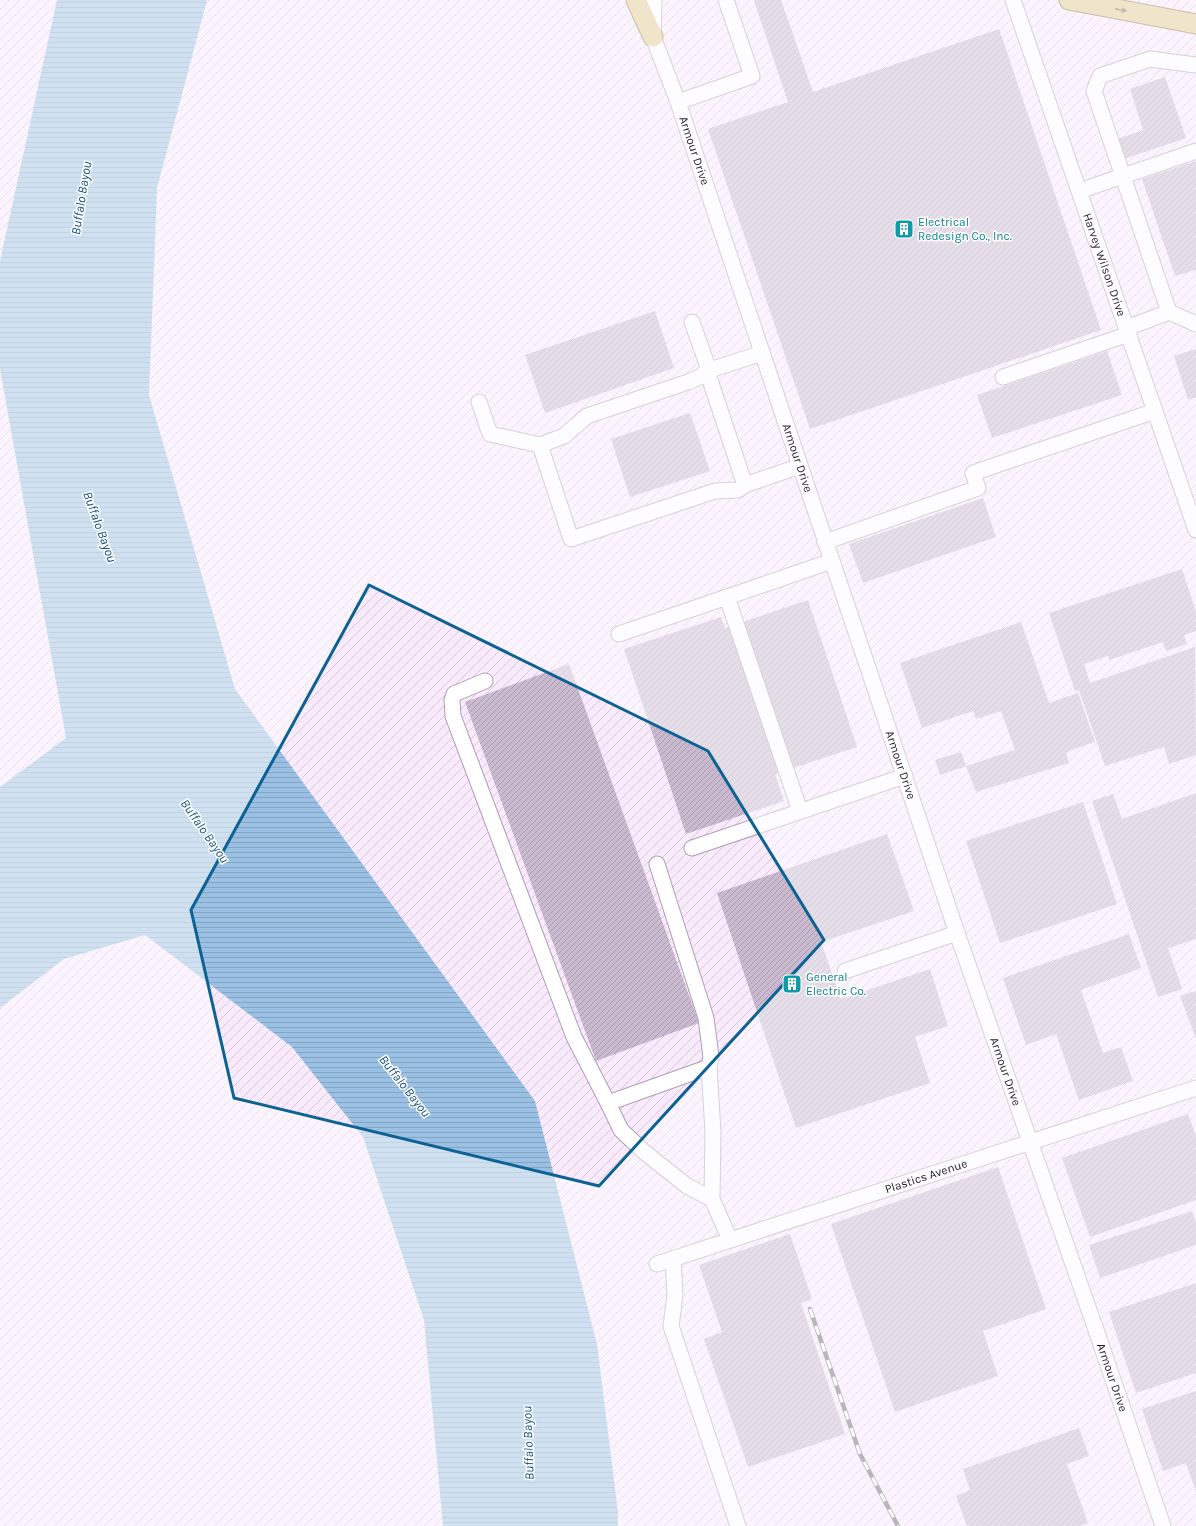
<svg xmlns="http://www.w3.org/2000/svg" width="1196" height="1526" viewBox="0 0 1196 1526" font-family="Karla,sans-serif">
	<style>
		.industrial { fill: url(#industrial-furrows) }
		.water { fill: url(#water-rules) }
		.building { fill: url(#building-hatch) }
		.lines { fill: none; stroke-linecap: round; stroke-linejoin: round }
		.minor-casing { stroke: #ad9eb3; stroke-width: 17 }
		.major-casing { stroke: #94783a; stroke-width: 21 }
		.minor { stroke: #fff; stroke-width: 15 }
		.major { stroke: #e3cb8f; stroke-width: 19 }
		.rail-casing { stroke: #69646a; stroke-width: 4.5 }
		.rail { stroke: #fff; stroke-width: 3; stroke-dasharray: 9; stroke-linecap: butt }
		.oneway { fill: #84745a }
		.marked { fill: none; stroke: #0b6293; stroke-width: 3; stroke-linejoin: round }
		.labels { text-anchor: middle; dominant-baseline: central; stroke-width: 3; stroke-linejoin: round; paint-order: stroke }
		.street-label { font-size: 12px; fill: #241e26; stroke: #fff }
		.culture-label { font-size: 12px; fill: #0d838f; stroke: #fff; text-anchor: start }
		.water-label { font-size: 13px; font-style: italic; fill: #17527e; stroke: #fff }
	</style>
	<defs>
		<pattern id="industrial-furrows" width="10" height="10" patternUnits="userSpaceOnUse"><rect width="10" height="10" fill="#faeafd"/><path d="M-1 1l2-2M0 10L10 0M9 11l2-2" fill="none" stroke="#d6c8d9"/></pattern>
		<pattern id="water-rules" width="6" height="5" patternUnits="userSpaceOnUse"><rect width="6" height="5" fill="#9ac1e3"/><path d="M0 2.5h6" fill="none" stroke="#85a5c3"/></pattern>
		<pattern id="building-hatch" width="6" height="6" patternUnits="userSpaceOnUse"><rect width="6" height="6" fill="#c9bacf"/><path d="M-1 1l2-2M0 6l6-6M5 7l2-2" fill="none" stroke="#ac9fb2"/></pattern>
	</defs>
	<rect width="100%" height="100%" fill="#fcf9fd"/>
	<!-- industrial -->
	<path class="industrial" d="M0,0H59L0,310Z
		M196,0H1196V1526H619L618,1512L597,1344L535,1101L235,689L149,395L156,128Z
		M0,369L66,738L0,787Z
		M145,935L292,1047L363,1137L424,1320L443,1526H0V1008L64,959Z"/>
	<!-- water -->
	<path class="water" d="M57,0H207L157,188L149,395L235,689L535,1101L597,1344L618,1512V1526H443L424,1320L363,1137L292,1047L145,935L64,959L0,1008V787L66,738L0,369V261Z"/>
	<!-- building -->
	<path class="building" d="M756,0H781L813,92L999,29L1101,330L810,429L708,129L788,102L754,1Z
		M1165,77L1186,138L1121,160L1115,140L1143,130L1130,89Z
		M1196,161V273L1195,270L1175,276L1142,179Z
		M655,311L674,368L545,413L525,355Z
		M1196,349V397L1188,400L1174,356Z
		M1107,351L1122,395L992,438L977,395Z
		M690,413L710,471L630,497L611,439Z
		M983,498L996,537L863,583L849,544Z
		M1182,569L1196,612V631L1184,635L1187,644L1166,651L1163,642L1109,660L1108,656L1084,664L1090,683L1195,647L1196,755L1169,764L1164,747L1105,766L1079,690L1075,691L1049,613Z
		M808,600L857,747L775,774L784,801L686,834L624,649L721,617L725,628Z
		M1021,622L1049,703L1078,693L1095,742L1066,752L1069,763L976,792L966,766L1015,750L1001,711L976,719L973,711L922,728L900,663Z
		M569,664L699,1023L596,1061L465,702Z
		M961,752L966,766L940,775L935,760Z
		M1196,793V939L1168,948L1182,989L1158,997L1092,801L1113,794L1122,819Z
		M1083,802L1117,904L1000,943L966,841Z
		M887,834L914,911L821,942L841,999L930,969L948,1026L915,1037L930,1083L796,1128L717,893Z
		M1129,934L1141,968L1081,990L1103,1053L1121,1047L1133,1081L1079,1100L1056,1034L1026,1045L1003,978Z
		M1196,991V1039L1180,996Z
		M1188,1114L1196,1136V1200L1090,1237L1062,1158Z
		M998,1167L1046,1309L983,1331L998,1376L895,1412L831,1224Z
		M1192,1211L1196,1223V1245L1100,1278L1089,1245Z
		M790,1234L812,1299L801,1303L845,1434L748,1467L704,1339L722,1332L699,1265Z
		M1196,1283V1373L1136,1393L1109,1312Z
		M1196,1391V1492L1186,1463L1163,1471L1142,1409Z
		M1079,1428L1089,1456L1067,1464L1088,1523L1080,1526H967L956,1496L970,1490L963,1469Z"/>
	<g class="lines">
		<defs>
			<g id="minor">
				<path id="s1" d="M654,0L653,37L678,102L957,933L1095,1327L1163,1526"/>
				<path id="s2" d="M1013,0L1196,530"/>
				<path d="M1196,65L1150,59L1100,76L1094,91L1169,312L1196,324"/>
				<path d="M678,102L752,76L726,0"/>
				<path d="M1079,191L1196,151"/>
				<path d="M692,322L709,370"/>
				<path d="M1127,328L1169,312"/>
				<path d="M762,353L707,371L745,485L800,466"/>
				<path d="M707,371L700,377L688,382L587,416L564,436L540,445L571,539L715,491L738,490L745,485"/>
				<path d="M1003,377L1129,334"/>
				<path d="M479,402L490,434L540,445"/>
				<path d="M825,542L978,488L973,473L1155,411"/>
				<path d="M727,597L800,811"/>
				<path d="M619,634L832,561"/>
				<path d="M485,681L454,694L452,700L453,716L574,1037L608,1103"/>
				<path d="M692,848L905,776"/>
				<path d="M657,864L706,1018L711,1057L709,1067"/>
				<path d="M845,971L957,933"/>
				<path d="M712,1199L713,1132L709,1067L608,1103L621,1130L643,1151L687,1186L712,1199L730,1240"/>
				<path d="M673,1259L675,1295L671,1326L738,1526"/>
				<path id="s3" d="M657,1264L1196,1088"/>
			</g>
			<path id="major" d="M636,0L653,37
				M1069,0L1196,24"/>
		</defs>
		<!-- minor casing -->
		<use href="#minor" class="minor-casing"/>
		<!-- major casing -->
		<use href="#major" class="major-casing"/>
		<!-- minor -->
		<use href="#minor" class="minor"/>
		<!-- major -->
		<use href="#major" class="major"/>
		<defs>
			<path id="rail" d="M810,1309L860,1454L898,1526"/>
		</defs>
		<!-- rail casing -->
		<use href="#rail" class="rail-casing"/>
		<!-- rail -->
		<use href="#rail" class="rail"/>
	</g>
	<!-- one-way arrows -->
	<defs><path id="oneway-solid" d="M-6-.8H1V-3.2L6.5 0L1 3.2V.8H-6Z"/></defs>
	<use class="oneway" href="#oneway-solid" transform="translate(1121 10) rotate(11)"/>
	<!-- marked area -->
	<path d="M0 0H1196V1526H0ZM369,585L708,751L824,940L599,1186L234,1098L191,910Z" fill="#fcf9fd" fill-opacity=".55" fill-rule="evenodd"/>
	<path class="marked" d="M369,585L708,751L824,940L599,1186L234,1098L191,910Z"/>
	<!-- icons -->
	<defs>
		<symbol id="building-square" viewBox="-11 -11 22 22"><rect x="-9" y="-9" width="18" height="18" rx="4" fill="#0f9aa8" stroke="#fff"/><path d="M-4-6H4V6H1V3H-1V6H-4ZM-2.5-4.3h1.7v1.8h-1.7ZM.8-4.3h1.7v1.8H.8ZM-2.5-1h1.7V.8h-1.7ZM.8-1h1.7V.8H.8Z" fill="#fff"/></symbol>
	</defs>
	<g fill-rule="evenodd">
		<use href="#building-square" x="893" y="218" width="22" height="22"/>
		<use href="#building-square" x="781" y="973" width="22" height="22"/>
	</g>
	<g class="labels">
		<!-- street labels -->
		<g class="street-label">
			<text stroke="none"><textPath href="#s1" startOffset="158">Armour Drive</textPath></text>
			<text stroke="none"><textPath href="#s2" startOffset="280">Harvey Wilson Drive</textPath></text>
			<text stroke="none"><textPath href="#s1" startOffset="482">Armour Drive</textPath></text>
			<text stroke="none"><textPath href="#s1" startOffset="806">Armour Drive</textPath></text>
			<text stroke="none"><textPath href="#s1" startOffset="1130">Armour Drive</textPath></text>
			<text stroke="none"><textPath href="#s3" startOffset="283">Plastics Avenue</textPath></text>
			<text stroke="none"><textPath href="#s1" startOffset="1454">Armour Drive</textPath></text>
		</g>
		<!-- culture labels -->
		<g class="culture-label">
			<text x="918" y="222">Electrical<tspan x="918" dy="14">Redesign Co., Inc.</tspan></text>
			<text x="806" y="977">General<tspan x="806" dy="14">Electric Co.</tspan></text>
		</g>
		<!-- water labels -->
		<g class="water-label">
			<text transform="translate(81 198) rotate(-81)">Buffalo Bayou</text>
			<text transform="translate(100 527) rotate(70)">Buffalo Bayou</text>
			<text transform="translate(205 831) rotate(55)">Buffalo Bayou</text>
			<text transform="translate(405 1086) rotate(52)">Buffalo Bayou</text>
			<text transform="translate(528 1443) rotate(-92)">Buffalo Bayou</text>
		</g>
	</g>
</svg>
